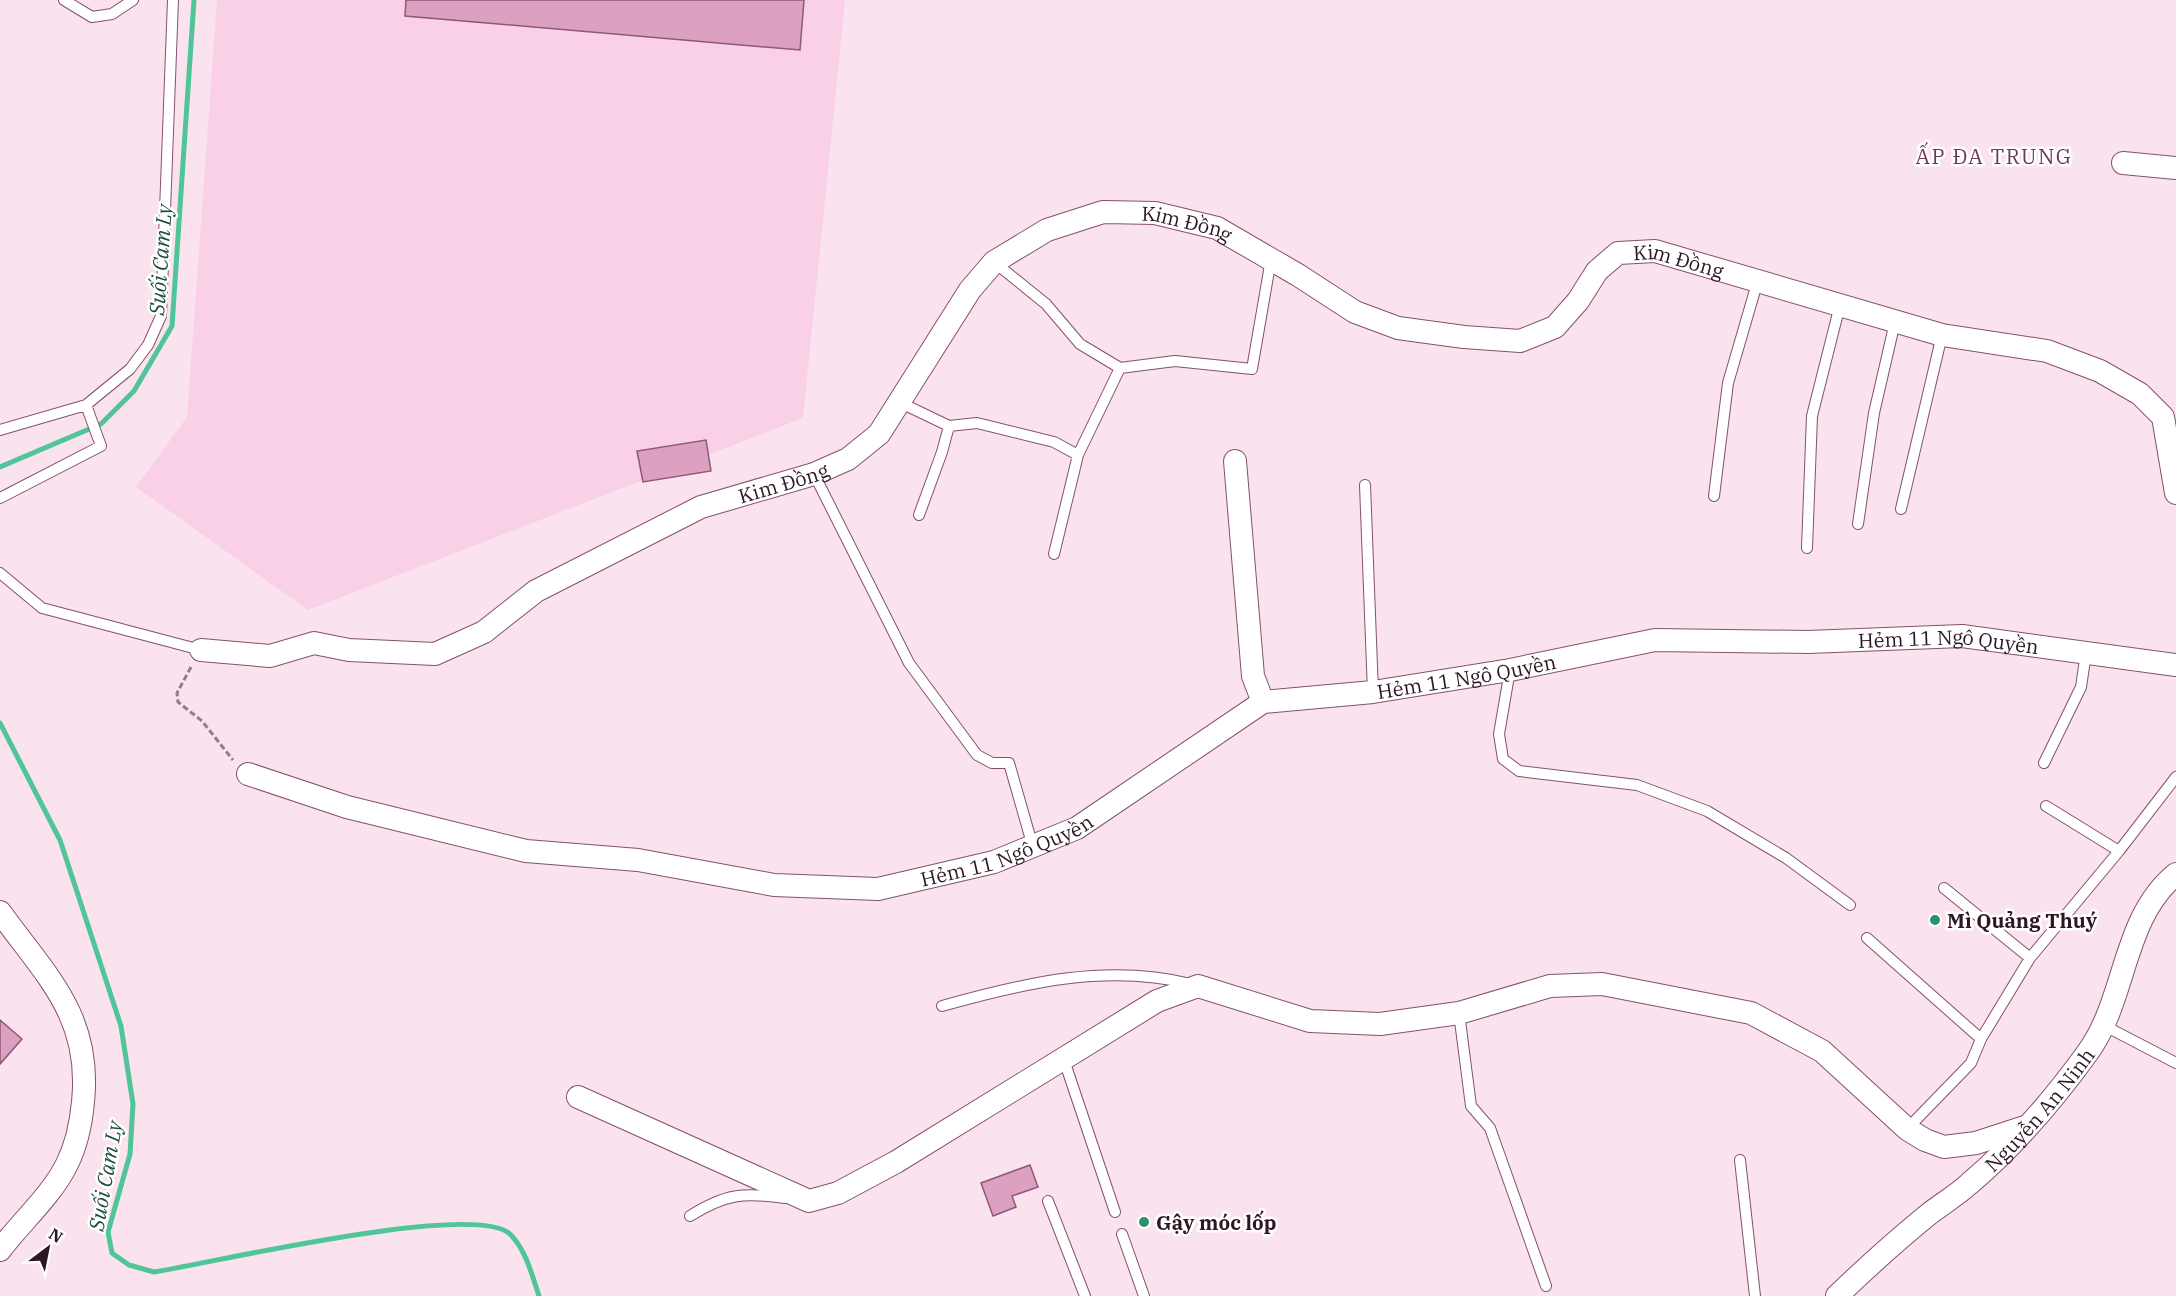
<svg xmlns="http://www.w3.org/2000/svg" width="2176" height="1296" viewBox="0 0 2176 1296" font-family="'IBM Plex Serif',serif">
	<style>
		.built { fill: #fad0e6 }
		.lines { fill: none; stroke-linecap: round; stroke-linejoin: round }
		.stream { stroke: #4fc599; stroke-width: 5 }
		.building { fill: #dca1c1; stroke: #8e5877; stroke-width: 1.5 }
		.lane-casing { stroke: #85506e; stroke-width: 12 }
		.street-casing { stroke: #85506e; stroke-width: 24 }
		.path { stroke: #947c89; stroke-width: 3; stroke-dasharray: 6 3; stroke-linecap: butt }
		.lane { stroke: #fff; stroke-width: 10 }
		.street { stroke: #fff; stroke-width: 22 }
		.poi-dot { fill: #2b906c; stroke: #fff; stroke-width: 2 }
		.labels { text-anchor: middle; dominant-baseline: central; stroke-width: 5; stroke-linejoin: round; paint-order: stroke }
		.street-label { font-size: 20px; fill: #2d1724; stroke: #fff }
		.poi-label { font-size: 20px; font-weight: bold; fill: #2d1724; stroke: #fff; text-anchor: start }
		.neighbourhood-label { font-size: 21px; letter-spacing: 1.5px; fill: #6c3a57; stroke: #fff }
		.water-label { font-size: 21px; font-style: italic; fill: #1b4c39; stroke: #fff }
	</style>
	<rect width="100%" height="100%" fill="#fbe2ef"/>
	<!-- built -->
	<path class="built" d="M217,0H845L803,418L308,610L136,487L187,417Z"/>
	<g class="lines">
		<!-- stream -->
		<path class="stream" d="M0,467L101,424L134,391L172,326L194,0
			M0,723L60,840L121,1026L133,1104L130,1154L108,1232L112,1253L129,1265L154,1272C211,1263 474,1201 510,1234C526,1250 532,1275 539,1296"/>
	</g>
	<!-- building -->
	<path class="building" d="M406,0H804L800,50L405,16Z
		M706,440L711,471L643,482L637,451Z
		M0,1020L22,1039L0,1064Z
		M1030,1165L1038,1187L1012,1196L1016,1207L993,1216L981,1183Z"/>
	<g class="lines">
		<defs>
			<path id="lane" d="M64,0L92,17L112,14L133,0
				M994,262L1046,304L1080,344L1120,368L1175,361L1252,369L1271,259
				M901,403L949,426L977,423L1054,442L1078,455
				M0,430L86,405L130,369L148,345L161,316L173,0
				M814,474L909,663L977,755L992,763H1009L1033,847
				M1365,485L1373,692
				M1714,496L1728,383L1758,280
				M0,498L101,446L86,405
				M1901,509L1942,335
				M919,515L942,452L949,426
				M1858,524L1874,413L1895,322
				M1807,548L1812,416L1840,305
				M1054,554L1078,455L1120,368
				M0,573L42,608L201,650
				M1510,670L1499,734L1503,759L1519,771L1637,785L1707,811L1786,858L1850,905
				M2044,763L2081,687L2086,653
				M2046,806L2119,851
				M1944,888L2030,958
				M1867,938L1981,1039
				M942,1006C1024,983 1107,963 1191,984
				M1459,1013L1471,1106L1490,1128L1546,1286
				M2103,1025L2176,1063
				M1064,1060L1115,1212
				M1907,1129L1971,1063L1981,1039L2030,958L2119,851L2176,777
				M1740,1160L1755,1296
				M1048,1201L1085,1296
				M690,1216C725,1194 743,1192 785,1198
				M1122,1234L1144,1296"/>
			<g id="street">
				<path d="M2123,163L2176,168"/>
				<path d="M1235,461L1253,676L1263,702"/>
				<path id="s1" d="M201,650L270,656L314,643L349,650L435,654L484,632L536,591L701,507L814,474L848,459L879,434L970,290L994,262L1047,230L1103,212L1155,213L1217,228L1298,275L1355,312L1398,328L1464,337L1520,341L1555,327L1578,301L1597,271L1618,253L1655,251L1942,335L2047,351L2100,371L2140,394L2163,417L2176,493"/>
				<path id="s2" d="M248,774L347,807L526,851L638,860L774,885L878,889L994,862L1077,828L1263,702L1373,692L1510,670L1655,640L1808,642L1962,636L2176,665"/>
				<path d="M0,912C46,976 92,1016 83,1102C81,1124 77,1144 67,1164C52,1195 21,1222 0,1250"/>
				<path d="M578,1097L809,1201L838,1193L896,1162L1157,1001L1198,986L1310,1021L1380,1024L1459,1013L1550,986L1602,984L1751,1013L1822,1051L1907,1129L1925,1140L1944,1147L1976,1143L2025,1127"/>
				<path id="s3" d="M1837,1296C1867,1267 1897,1240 1929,1214C1942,1204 1957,1195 1969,1184C2014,1146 2054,1099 2088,1052C2127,998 2122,918 2176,874"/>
			</g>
		</defs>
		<!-- lane casing -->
		<use href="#lane" class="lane-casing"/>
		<!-- street casing -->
		<use href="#street" class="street-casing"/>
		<!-- path -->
		<path class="path" d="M191,667L177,693L178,702L202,721L233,760"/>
		<!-- lane -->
		<use href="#lane" class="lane"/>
		<!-- street -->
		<use href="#street" class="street"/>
	</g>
	<!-- markers -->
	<g class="poi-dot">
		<circle cx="1935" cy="920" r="6"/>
		<circle cx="1144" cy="1222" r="6"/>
	</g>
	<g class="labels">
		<!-- street labels -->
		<g class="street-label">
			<text stroke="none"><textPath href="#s1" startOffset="1150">Kim Đồng</textPath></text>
			<text stroke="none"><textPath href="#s1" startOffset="1708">Kim Đồng</textPath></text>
			<text stroke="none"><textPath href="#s1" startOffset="628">Kim Đồng</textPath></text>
			<text stroke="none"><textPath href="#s2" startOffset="1768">Hẻm 11 Ngô Quyền</textPath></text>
			<text stroke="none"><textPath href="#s2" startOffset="1282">Hẻm 11 Ngô Quyền</textPath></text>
			<text stroke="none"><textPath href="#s2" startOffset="778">Hẻm 11 Ngô Quyền</textPath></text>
			<text stroke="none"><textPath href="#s3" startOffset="276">Nguyễn An Ninh</textPath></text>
		</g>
		<!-- poi labels -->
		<g class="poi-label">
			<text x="1947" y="920">Mì Quảng Thuý</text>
			<text x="1156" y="1222">Gậy móc lốp</text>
		</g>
		<!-- neighbourhood labels -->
		<g class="neighbourhood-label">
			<text x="1994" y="156">ẤP ĐA TRUNG</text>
		</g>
		<!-- water labels -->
		<g class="water-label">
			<text transform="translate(160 260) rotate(-86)">Suối Cam Ly</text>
			<text transform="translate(105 1176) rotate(-80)">Suối Cam Ly</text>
		</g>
	</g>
	<!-- north arrow -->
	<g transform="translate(48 1248) rotate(32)" stroke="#ffffff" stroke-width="4.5" paint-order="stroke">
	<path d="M0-4.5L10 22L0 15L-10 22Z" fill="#2d1724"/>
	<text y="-9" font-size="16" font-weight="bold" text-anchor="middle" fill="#2d1724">N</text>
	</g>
</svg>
